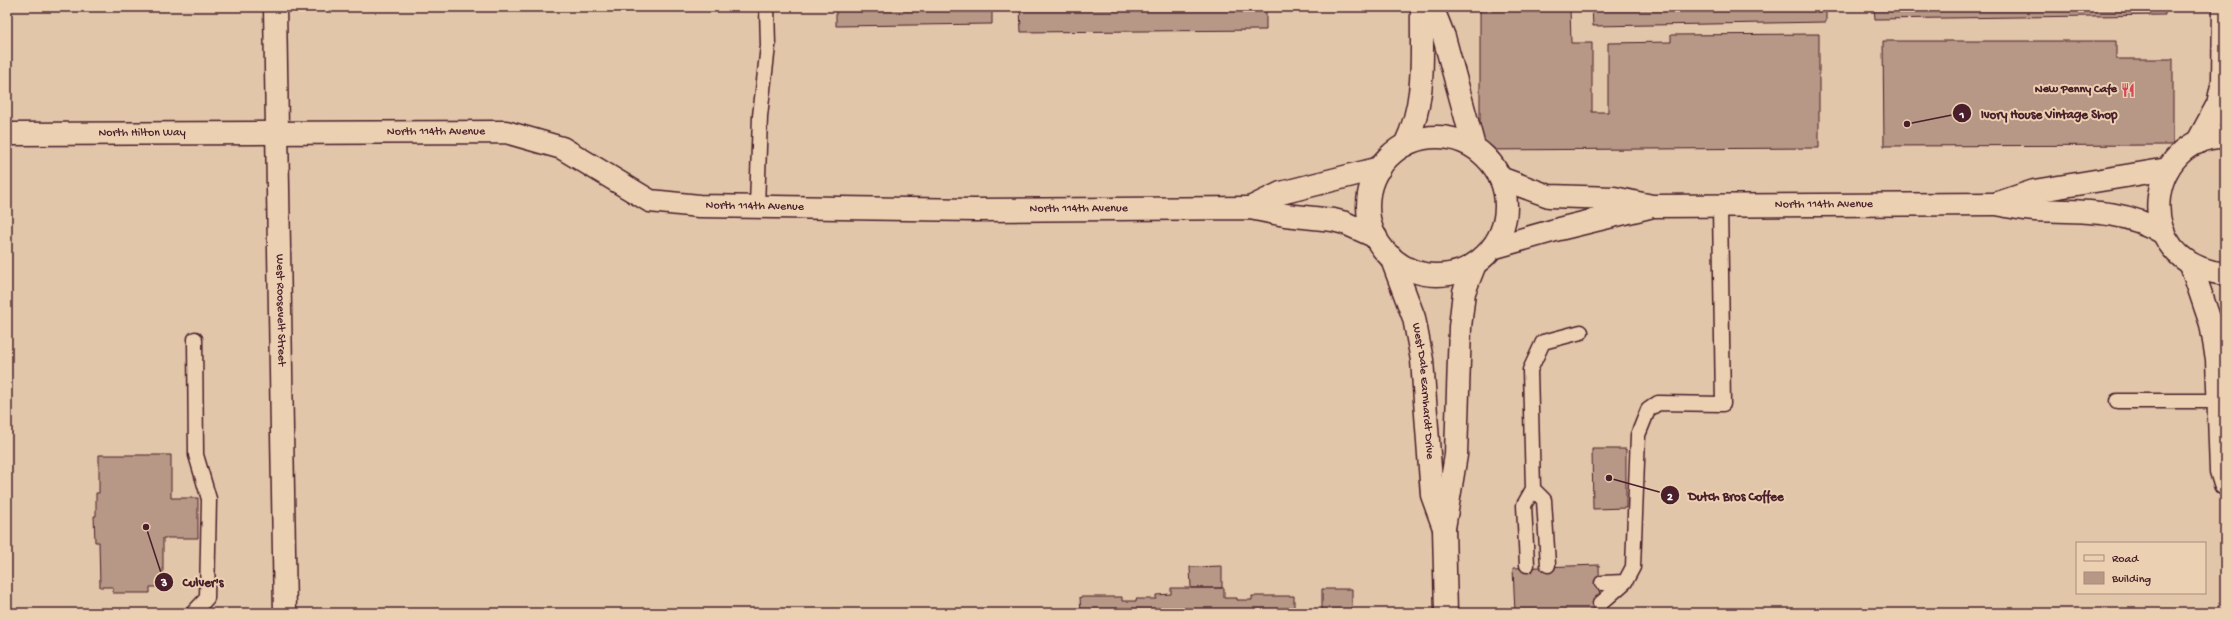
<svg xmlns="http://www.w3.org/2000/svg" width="2232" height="620" viewBox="0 0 2232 620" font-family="'Gochi Hand',sans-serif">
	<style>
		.building { fill: #b79786; stroke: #4a1f2b }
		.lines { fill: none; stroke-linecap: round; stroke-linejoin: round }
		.service-casing { stroke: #4a1f2b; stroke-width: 17 }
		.minor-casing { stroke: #4a1f2b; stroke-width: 25 }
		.service { stroke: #ebd0b2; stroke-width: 14 }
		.minor { stroke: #ebd0b2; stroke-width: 22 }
		.labels { text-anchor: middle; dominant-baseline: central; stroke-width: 4; stroke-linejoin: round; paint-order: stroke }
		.poi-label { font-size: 12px; font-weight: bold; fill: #4a1f2b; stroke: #ebd0b2; text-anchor: end }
		.street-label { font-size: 12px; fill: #4a1f2b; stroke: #ebd0b2 }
		.leader { fill: none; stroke: #4a1f2b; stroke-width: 1.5 }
		.callout-dot { fill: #4a1f2b; stroke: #ebd0b2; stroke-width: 1.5 }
		.mark-label { font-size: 12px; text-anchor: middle; font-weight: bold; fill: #fff }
		.callout-label { font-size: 13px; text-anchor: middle; font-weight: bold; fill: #4a1f2b; stroke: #ebd0b2; stroke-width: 4; stroke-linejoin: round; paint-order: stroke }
	</style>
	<rect width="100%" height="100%" fill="#e1c6aa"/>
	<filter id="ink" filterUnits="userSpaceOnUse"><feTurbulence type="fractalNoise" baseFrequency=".025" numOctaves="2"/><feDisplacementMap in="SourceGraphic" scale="8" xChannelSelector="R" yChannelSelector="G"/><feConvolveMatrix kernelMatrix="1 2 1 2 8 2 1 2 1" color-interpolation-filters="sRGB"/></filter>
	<g filter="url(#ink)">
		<!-- building -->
		<path class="building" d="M836,7H992V24L836,26Z
			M1020,7H1285V9H1266V30L1021,32Z
			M1480,7H1570L1571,43H1592V112H1608V43L1671,42V35L1819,34V148L1480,150Z
			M1592,7H1826V22L1593,26Z
			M1874,7H2165V15L1875,19Z
			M1883,41H2116V59H2173V145L1884,146Z
			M1592,449H1626V508L1593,509Z
			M99,455H171V498H198V538H163V587H150V593H113V587H100L99,542H95L94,516H96V493H99Z
			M1599,565L1600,613H1515L1513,568Z
			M1222,566V588H1191L1190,567Z
			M1171,588H1224V598H1237V600H1252V596H1294V613H1081L1080,597H1122V601H1136V599H1156V595L1171,594Z
			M1322,589H1352V613H1322Z"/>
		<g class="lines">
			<defs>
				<path id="service" d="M757,207L760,116L768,46L767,7
					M2117,401H2218
					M1533,489L1544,500L1548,565
					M1527,565L1524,505L1533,489L1530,370L1543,342L1581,332
					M1602,583L1625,582L1633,567L1638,435L1648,410L1658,403L1723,404L1720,206
					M1600,604L1625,582
					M193,613L207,598L209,499L196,455L195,339"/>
				<g id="minor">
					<path id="s1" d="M275,7L285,613"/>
					<path d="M1432,7L1444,37L1474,147"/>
					<path id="s2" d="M7,134L506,132L562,148L650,201L699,206L974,210L1250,208L1285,215L1333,220L1345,223L1376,237"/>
					<path d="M2225,137C2147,134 2126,263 2225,274"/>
					<circle cx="1437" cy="206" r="69"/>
					<path d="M2197,143L2218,104L2223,81L2224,7"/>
					<path d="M1405,145C1427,100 1421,55 1422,7"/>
					<path id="s3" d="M1500,178L1549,196L1614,198L1652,206L1995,204C2008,206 2022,209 2035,210C2080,212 2123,208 2163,233"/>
					<path d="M1998,203L2034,191L2168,169"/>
					<path d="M1250,208L1281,193L1380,168"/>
					<path d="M1492,248L1559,229L1649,207"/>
					<path id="s4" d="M1391,257L1414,318L1422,360L1432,495L1444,528"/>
					<path d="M2191,265L2211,324L2217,359L2221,471L2225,484"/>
					<path d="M1446,613L1444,528L1456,455L1460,327L1464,292L1475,264"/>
				</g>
			</defs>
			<!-- service casing -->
			<use href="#service" class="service-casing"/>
			<!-- minor casing -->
			<use href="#minor" class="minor-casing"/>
			<!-- service -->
			<use href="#service" class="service"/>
			<!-- minor -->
			<use href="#minor" class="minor"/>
		</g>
	</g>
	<!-- icons -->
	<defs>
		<symbol id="restaurant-bare" viewBox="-9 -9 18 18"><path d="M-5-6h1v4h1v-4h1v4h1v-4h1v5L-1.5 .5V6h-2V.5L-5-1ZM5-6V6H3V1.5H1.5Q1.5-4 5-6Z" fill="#d1495b" stroke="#ebd0b2" stroke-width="2.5" paint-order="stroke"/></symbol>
	</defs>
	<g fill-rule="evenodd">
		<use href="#restaurant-bare" x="2118" y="80" width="20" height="20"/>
	</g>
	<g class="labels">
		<!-- poi labels -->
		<g class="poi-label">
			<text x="2117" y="90">New Penny Cafe</text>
		</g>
		<!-- street labels -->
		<g class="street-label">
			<text stroke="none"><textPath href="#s2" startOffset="429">North 114th Avenue</textPath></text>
			<text stroke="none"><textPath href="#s2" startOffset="135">North Hilton Way</textPath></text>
			<text stroke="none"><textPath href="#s3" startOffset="328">North 114th Avenue</textPath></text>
			<text stroke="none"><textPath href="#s2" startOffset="765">North 114th Avenue</textPath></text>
			<text stroke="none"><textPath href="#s2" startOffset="1089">North 114th Avenue</textPath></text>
			<text stroke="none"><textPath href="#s1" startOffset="303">West Roosevelt Street</textPath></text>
			<text stroke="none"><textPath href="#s4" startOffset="139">West Dale Earnhardt Drive</textPath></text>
		</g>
	</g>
	<!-- callouts -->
	<path class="leader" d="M1907 124L1962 113M1609 478L1670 495M146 527L164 582"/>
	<g class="callout-dot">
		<circle cx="1907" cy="124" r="4"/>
		<circle cx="1609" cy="478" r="4"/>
		<circle cx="146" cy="527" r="4"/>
		<circle cx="1962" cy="113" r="10"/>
		<circle cx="1670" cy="495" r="10"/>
		<circle cx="164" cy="582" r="10"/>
	</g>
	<g class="mark-label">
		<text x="1962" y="118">1</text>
		<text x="1670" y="500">2</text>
		<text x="164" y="586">3</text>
	</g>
	<g class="callout-label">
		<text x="2049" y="118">Ivory House Vintage Shop</text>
		<text x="1736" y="500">Dutch Bros Coffee</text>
		<text x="203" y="586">Culver's</text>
	</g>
	<!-- margin -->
	<rect width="2232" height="620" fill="none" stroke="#ebd0b2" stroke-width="24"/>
	<rect x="12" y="12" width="2208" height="596" fill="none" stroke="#4a1f2b" stroke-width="1.5" filter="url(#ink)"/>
	<!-- legend -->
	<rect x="2076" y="542" width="130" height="52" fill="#ebd0b2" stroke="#ab897c"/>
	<rect x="2084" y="555" width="20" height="6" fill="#ebd0b2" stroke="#ab897c"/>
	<text x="2112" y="562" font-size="12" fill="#4a1f2b">Road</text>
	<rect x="2084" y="572" width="20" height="12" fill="#b79786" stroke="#ab897c"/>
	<text x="2112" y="582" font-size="12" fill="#4a1f2b">Building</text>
</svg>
